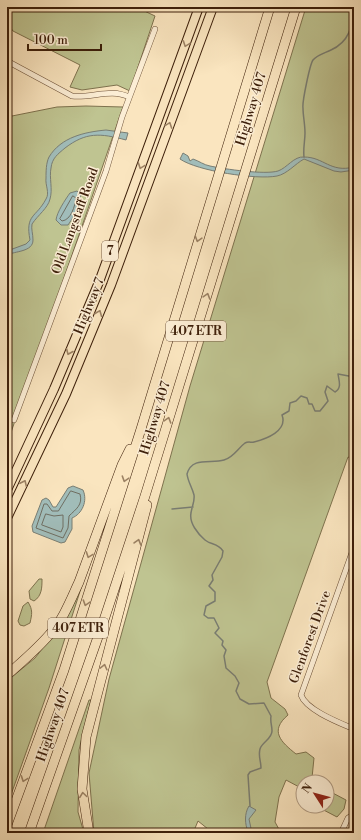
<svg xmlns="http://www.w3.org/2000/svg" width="361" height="840" viewBox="0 0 361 840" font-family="'Libre Bodoni',serif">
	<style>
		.green { fill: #bfc491; stroke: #7e724e }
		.water { fill: #a1bdba; stroke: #797e74 }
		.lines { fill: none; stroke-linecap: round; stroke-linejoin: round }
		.shore { stroke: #6f6e62; stroke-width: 1 }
		.stream { stroke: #797e74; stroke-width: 1.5 }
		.minor-casing { stroke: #6c5037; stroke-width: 6 }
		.primary-casing { stroke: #3d1f0a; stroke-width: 10 }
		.motorway-casing { stroke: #3d1f0a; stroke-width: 10 }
		.minor { stroke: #fceed5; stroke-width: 5 }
		.primary { stroke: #fae5bf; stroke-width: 8 }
		.motorway { stroke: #fae5bf; stroke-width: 9 }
		.oneway { stroke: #9c8264 }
		.labels { text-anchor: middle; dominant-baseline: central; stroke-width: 3; stroke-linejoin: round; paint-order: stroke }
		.shield { fill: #fceed5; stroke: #765d47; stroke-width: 1 }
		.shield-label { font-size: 12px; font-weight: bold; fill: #3d1f0a }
		.street-label { font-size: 13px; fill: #3d1f0a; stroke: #fceed5 }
	</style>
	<rect width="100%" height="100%" fill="#fae5bf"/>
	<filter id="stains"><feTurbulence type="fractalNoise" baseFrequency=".005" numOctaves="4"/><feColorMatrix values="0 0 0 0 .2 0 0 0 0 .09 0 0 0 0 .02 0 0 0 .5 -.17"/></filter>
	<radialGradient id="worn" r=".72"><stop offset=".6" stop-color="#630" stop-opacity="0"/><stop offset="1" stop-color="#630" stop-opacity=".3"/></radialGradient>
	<!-- green -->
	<path class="green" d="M7,7H136L155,16L130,91L117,85L82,90L70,87L80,65L13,31L7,23Z
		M306,7H354V459L348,457L267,682L271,698L285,709L288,715C269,731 281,742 296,754L306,752L314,758L312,778L315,782H303V789L286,780L279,797L275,822L281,833H213L198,821L193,833H94L89,773L109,679L190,386Z
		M86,106L123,107L7,444V117L57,107Z
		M39,579H42C42,587 42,596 34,601L30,599L29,591Z
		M83,582L49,688L7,806V681L35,658L60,626Z
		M28,602C33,610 32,614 30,623L24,626L20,625L18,621L23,606Z
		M89,700H91L79,750L78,812L84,833H43Z
		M327,790L346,800L344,809L337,817L316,806H327Z"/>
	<!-- water -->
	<path class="water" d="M106,130L128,133L126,140C100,133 86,132 65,148C58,154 52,158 51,168C49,178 53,189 50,199C48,208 38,215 32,224C31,229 33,234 33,240C33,252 15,251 7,255V251L26,244L30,240C25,214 36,218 46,199C50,193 45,185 46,178C46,172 46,163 49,157C61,137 85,132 106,130Z
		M183,153L188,156L190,161L193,159C199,161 204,165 210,166C224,169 265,175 278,171C287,168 294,156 304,157C324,157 330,173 354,167V170L341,172L334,171L304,159C295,164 287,174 277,176C257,180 197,171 180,159Z
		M77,191L81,195L76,213L68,225H61L56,220C57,212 65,200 70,193Z
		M73,486L83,490C88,501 82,514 72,518V529L65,542L61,543L33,532L32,526L42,500L46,498L49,500L53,507H56L68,488Z
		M249,806L256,810L249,819L252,833L248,832C245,824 244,814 249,806Z"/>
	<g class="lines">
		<!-- shore -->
		<path class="shore" d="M73,196L76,198C75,206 71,220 62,221L60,219Z
			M71,491L80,494C83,505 76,509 69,516L68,528L63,538L36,528L44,504H47L52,511H58Z
			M46,514L54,516L63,515V527L61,532L42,525Z"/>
		<!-- stream -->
		<path class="stream" d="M304,157C303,148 305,141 305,133C305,124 303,116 303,108C302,102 310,64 313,60C317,55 325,53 331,50C349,42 353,26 354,7
			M172,509L193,507
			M250,806L248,775L250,772L261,768C261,761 258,756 260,749C262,742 272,739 272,731C272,725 270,722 271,716L264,703L249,704L240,699L236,691L239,683L235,676L226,668L224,656L226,650L222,645L223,641L215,633L219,628L214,618H208L204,615L206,606L215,601V592L209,586L213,580L212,575L222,557L223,551C218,543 211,545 205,540C198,534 189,523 191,513C192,506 195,501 194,495C192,487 188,482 187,474C192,456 211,464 224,460C234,457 237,449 245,443C249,441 251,443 254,442C266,439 288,431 282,415L289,411L290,403L296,401L301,396L307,398L309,404H312L315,411H320L328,401L325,392L327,386L335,392C342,388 339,381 338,374L354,377"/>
		<defs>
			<path id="minor" d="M7,61L72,96C93,98 111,88 129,97
				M14,420L106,171L122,117L155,29
				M354,547L301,695C306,710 340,723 354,729
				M341,833L348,818L354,814"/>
			<path id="primary" d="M7,490L54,389L99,282L199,7
				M7,518L66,394L111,285L213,7"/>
			<path id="motorway" d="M7,675C22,662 37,649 50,634C63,620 71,599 79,582L122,465L130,449
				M7,825L64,670L141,429L270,7
				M29,833L105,617L145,496L296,7
				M89,833L82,789L86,737L147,505"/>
		</defs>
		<!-- minor casing -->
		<use href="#minor" class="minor-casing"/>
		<!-- primary casing -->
		<use href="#primary" class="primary-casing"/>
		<!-- motorway casing -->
		<use href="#motorway" class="motorway-casing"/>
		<!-- minor -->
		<use href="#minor" class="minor"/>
		<!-- primary -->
		<use href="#primary" class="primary"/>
		<!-- motorway -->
		<use href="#motorway" class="motorway"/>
	</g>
	<!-- one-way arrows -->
	<defs><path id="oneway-chevron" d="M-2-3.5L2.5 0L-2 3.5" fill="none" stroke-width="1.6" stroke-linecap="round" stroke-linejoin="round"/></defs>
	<g class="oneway">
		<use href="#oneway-chevron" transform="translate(186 44) rotate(110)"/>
		<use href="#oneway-chevron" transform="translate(169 125) rotate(-70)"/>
		<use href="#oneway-chevron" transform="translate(141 166) rotate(110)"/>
		<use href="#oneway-chevron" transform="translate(198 239) rotate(107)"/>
		<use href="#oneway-chevron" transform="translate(207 296) rotate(-73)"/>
		<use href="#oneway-chevron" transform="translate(99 313) rotate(-68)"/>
		<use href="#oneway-chevron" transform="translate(69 352) rotate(113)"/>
		<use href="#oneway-chevron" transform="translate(168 420) rotate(-73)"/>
		<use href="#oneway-chevron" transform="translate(125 479) rotate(108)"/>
		<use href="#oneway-chevron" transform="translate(24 483) rotate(-65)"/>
		<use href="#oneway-chevron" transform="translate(138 542) rotate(-74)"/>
		<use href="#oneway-chevron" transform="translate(89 555) rotate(110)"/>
		<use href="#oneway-chevron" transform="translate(86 603) rotate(108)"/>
		<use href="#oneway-chevron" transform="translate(104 667) rotate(-76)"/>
		<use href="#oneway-chevron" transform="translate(24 779) rotate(110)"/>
		<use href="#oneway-chevron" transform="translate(83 795) rotate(-98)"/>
	</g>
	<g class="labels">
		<!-- shield labels -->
		<g class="shield">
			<rect x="102" y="241" width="16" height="20" rx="3"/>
			<rect x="166" y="321" width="60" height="20" rx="3"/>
			<rect x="48" y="618" width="60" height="20" rx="3"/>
		</g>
		<g class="shield-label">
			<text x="110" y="251">7</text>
			<text x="196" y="331">407 ETR</text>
			<text x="78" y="628">407 ETR</text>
		</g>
		<!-- street labels -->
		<g class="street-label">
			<text transform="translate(251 109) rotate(-73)">Highway 407</text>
			<text transform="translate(75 221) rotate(-70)">Old Langstaff Road</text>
			<text transform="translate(89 306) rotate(-68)">Highway 7</text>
			<text transform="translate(155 418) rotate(-73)">Highway 407</text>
			<text transform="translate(310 637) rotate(-70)">Glenforest Drive</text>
			<text transform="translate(53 725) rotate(-71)">Highway 407</text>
		</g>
	</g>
	<!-- margin -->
	<rect width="361" height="840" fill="none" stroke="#fae5bf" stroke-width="24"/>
	<rect x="8" y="8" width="345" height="824" fill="none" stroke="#3d1f0a" stroke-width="2"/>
	<rect x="12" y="12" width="337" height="816" fill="none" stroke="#3d1f0a"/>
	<!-- north arrow -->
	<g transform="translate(315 794) rotate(306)"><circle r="19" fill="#fceed5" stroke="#b09b84"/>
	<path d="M0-3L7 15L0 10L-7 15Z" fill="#8f2418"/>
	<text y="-6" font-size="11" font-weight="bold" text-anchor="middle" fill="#3d1f0a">N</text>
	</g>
	<!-- scale -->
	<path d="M28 44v6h73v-6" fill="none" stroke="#3d1f0a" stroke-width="2"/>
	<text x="34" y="44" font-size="12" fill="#3d1f0a" stroke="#fceed5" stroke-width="3" paint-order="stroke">100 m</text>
	<rect width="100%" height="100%" filter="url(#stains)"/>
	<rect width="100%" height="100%" fill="url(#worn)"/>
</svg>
